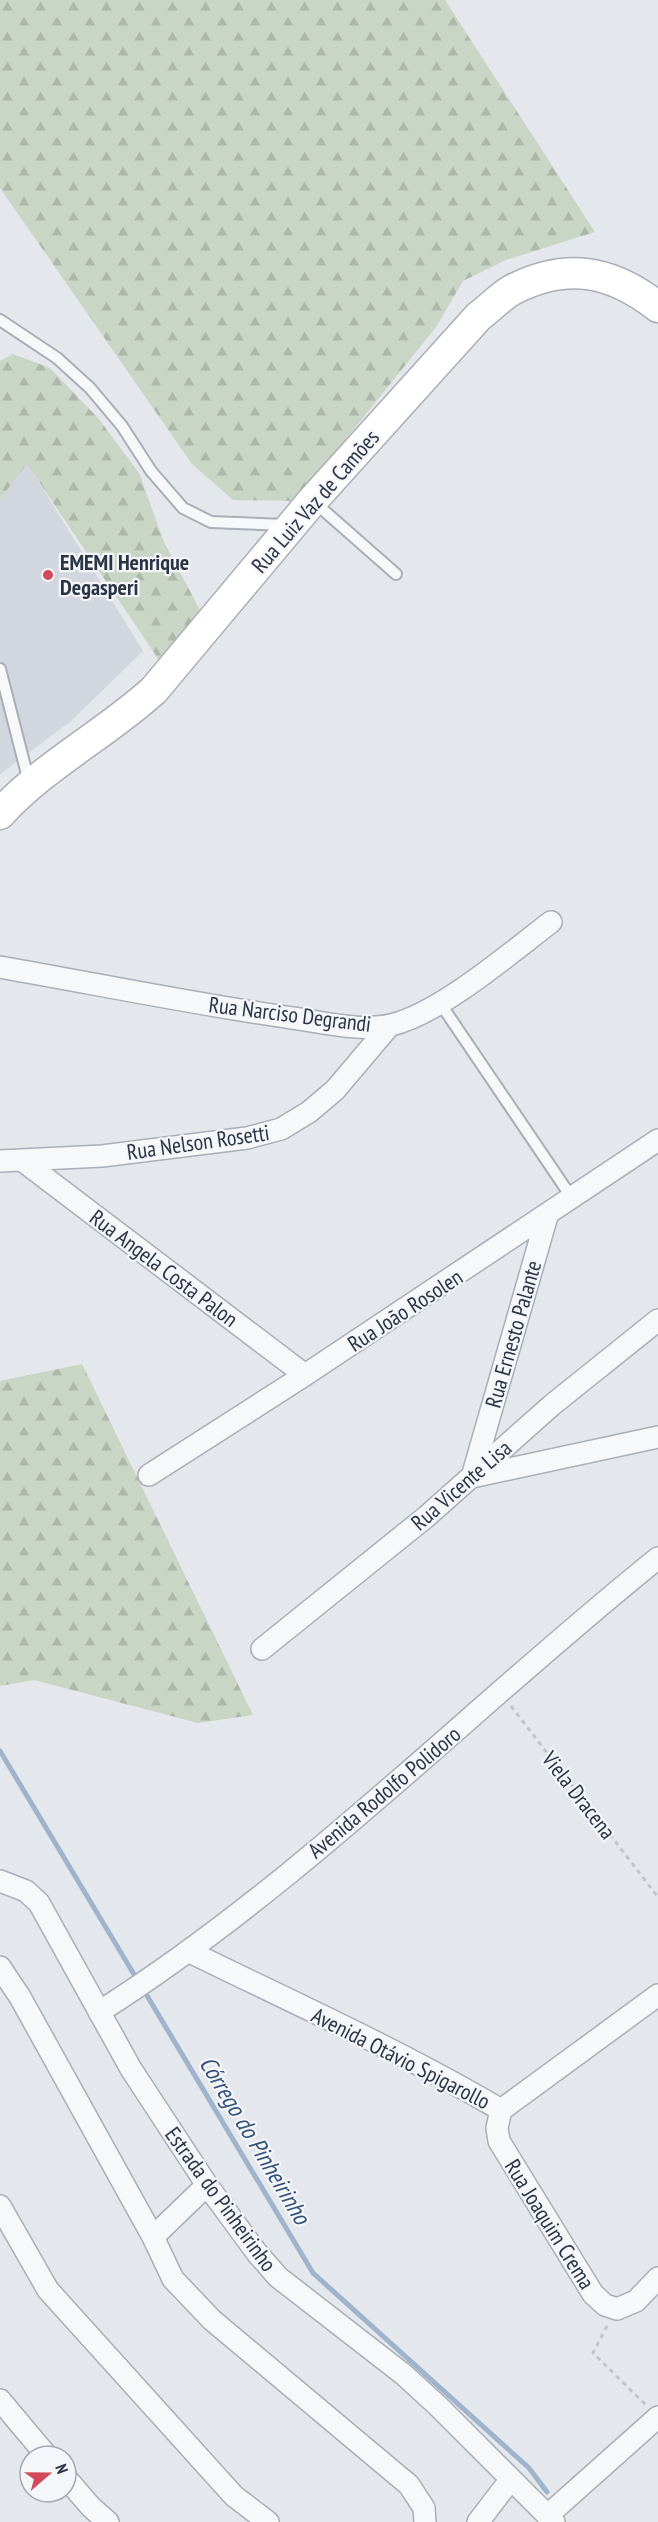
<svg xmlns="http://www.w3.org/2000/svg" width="658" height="2522" viewBox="0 0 658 2522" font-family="'PT Sans Narrow',sans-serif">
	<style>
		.built { fill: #d2d6de }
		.forest { fill: url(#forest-firs) }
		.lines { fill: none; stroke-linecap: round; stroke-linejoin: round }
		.stream { stroke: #9fb4cc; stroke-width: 5 }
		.service-casing { stroke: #a9aeb7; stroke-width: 14 }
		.minor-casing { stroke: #a9aeb7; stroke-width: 24 }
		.secondary-casing { stroke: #a9aeb7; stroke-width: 33 }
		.path { stroke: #c2c5cb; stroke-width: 3; stroke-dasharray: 4.5 4.5; stroke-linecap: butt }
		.service { stroke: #f7f8fa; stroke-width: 10 }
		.minor { stroke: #f7f8fa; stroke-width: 21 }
		.secondary { stroke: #fff; stroke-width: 30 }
		.poi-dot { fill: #d1495b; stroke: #f4f6f9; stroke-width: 2 }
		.labels { text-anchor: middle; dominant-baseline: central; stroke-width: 4.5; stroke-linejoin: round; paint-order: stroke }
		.street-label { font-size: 22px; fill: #2b3445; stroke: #f4f6f9 }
		.poi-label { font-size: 22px; font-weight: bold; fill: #2b3445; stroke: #f4f6f9; text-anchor: start }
		.water-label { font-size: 24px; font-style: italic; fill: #34527a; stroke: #f4f6f9 }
	</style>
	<defs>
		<pattern id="forest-firs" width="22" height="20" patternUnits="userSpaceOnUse" patternTransform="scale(1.5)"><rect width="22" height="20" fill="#c9d6c5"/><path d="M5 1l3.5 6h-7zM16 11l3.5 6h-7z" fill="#adb8ab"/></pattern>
	</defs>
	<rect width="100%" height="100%" fill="#e4e7ec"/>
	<!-- built -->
	<path class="built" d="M27,463L143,651L70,722L0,774V499Z"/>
	<!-- forest -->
	<path class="forest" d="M0,0H445L595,232L506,260L463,281L436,327L309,485L293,501L233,500L192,464L0,188Z
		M13,354L50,368L98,418L139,473L164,542L201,612L159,660L27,464L0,499V361Z
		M82,1364L253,1715L198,1723L34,1680L0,1686V1381Z"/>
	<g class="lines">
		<!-- stream -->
		<path class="stream" d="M0,1751L138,1981
			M143,1989L313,2273L529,2468L547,2492"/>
		<defs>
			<path id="service" d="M0,320L57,358L90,388L122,426L151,471L183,508L211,522L286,525
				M313,501L396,574
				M0,669L29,782
				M440,1003L572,1198"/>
			<path id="minor" d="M0,967C97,984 194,1004 292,1018C323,1022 360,1032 391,1025C441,1013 510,953 551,922
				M0,1161L102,1156L247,1138L281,1129L309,1112L335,1090L390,1025
				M23,1161L305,1375
				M547,1216L472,1477L658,1437
				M149,1475L305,1375L658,1140
				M262,1649L426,1517L552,1405L658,1320
				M0,1881L26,1891L39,1903L131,2069L207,2185L257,2253L278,2277L403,2374L438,2406L554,2522
				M190,1952C294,2003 401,2051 501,2110
				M0,1967L20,1997L153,2237L173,2279L212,2320L409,2485L424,2508L425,2522
				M99,2012C302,1883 471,1708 658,1558
				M501,2110L497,2128L499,2141L593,2294L605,2305L617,2309L636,2301L658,2278
				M501,2110L658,1995
				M0,2206L48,2290L234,2496L268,2522
				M153,2237L207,2185
				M0,2400L47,2456
				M66,2478L91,2507L108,2522
				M548,2515L658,2417
				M478,2522L511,2479"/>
			<path id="secondary" d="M0,814C43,766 106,734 154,690L313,500L479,316C490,308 500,297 512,290C566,262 611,270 658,307"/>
		</defs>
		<!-- service casing -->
		<use href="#service" class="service-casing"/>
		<!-- minor casing -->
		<use href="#minor" class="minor-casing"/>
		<!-- secondary casing -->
		<use href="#secondary" class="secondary-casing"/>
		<!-- path -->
		<path class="path" d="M511,1706L658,1897
			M607,2326L593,2353L646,2405"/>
		<!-- service -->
		<use href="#service" class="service"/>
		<!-- minor -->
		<use href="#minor" class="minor"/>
		<!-- secondary -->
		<use href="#secondary" class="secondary"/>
	</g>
	<!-- markers -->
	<circle class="poi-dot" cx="48" cy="575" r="6"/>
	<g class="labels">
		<!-- street labels -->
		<g class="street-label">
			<text transform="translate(315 501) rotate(-49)">Rua Luiz Vaz de Camões</text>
			<text transform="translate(290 1014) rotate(7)">Rua Narciso Degrandi</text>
			<text transform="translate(198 1142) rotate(-8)">Rua Nelson Rosetti</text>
			<text transform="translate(164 1268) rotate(37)">Rua Angela Costa Palon</text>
			<text transform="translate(405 1310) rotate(-33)">Rua João Rosolen</text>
			<text transform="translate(513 1334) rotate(-74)">Rua Ernesto Palante</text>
			<text transform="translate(461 1485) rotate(-41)">Rua Vicente Lisa</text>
			<text transform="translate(384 1792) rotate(-40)">Avenida Rodolfo Polidoro</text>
			<text transform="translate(579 1795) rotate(52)">Viela Dracena</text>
			<text transform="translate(401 2058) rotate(27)">Avenida Otávio Spigarollo</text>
			<text transform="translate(221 2199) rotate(54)">Estrada do Pinheirinho</text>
			<text transform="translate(550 2224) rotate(58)">Rua Joaquim Crema</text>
		</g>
		<!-- poi labels -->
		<g class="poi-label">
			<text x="60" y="562">EMEMI Henrique<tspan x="60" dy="25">Degasperi</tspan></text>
		</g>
		<!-- water labels -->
		<g class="water-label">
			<text transform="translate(255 2140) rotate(59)">Córrego do Pinheirinho</text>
		</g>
	</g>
	<!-- north arrow -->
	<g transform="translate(48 2474) rotate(70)"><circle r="28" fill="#f4f6f9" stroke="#a4a8b1" stroke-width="1.5"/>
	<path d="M0-4.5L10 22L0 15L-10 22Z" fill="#d1495b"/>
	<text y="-9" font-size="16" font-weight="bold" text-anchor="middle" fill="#2b3445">N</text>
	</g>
</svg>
